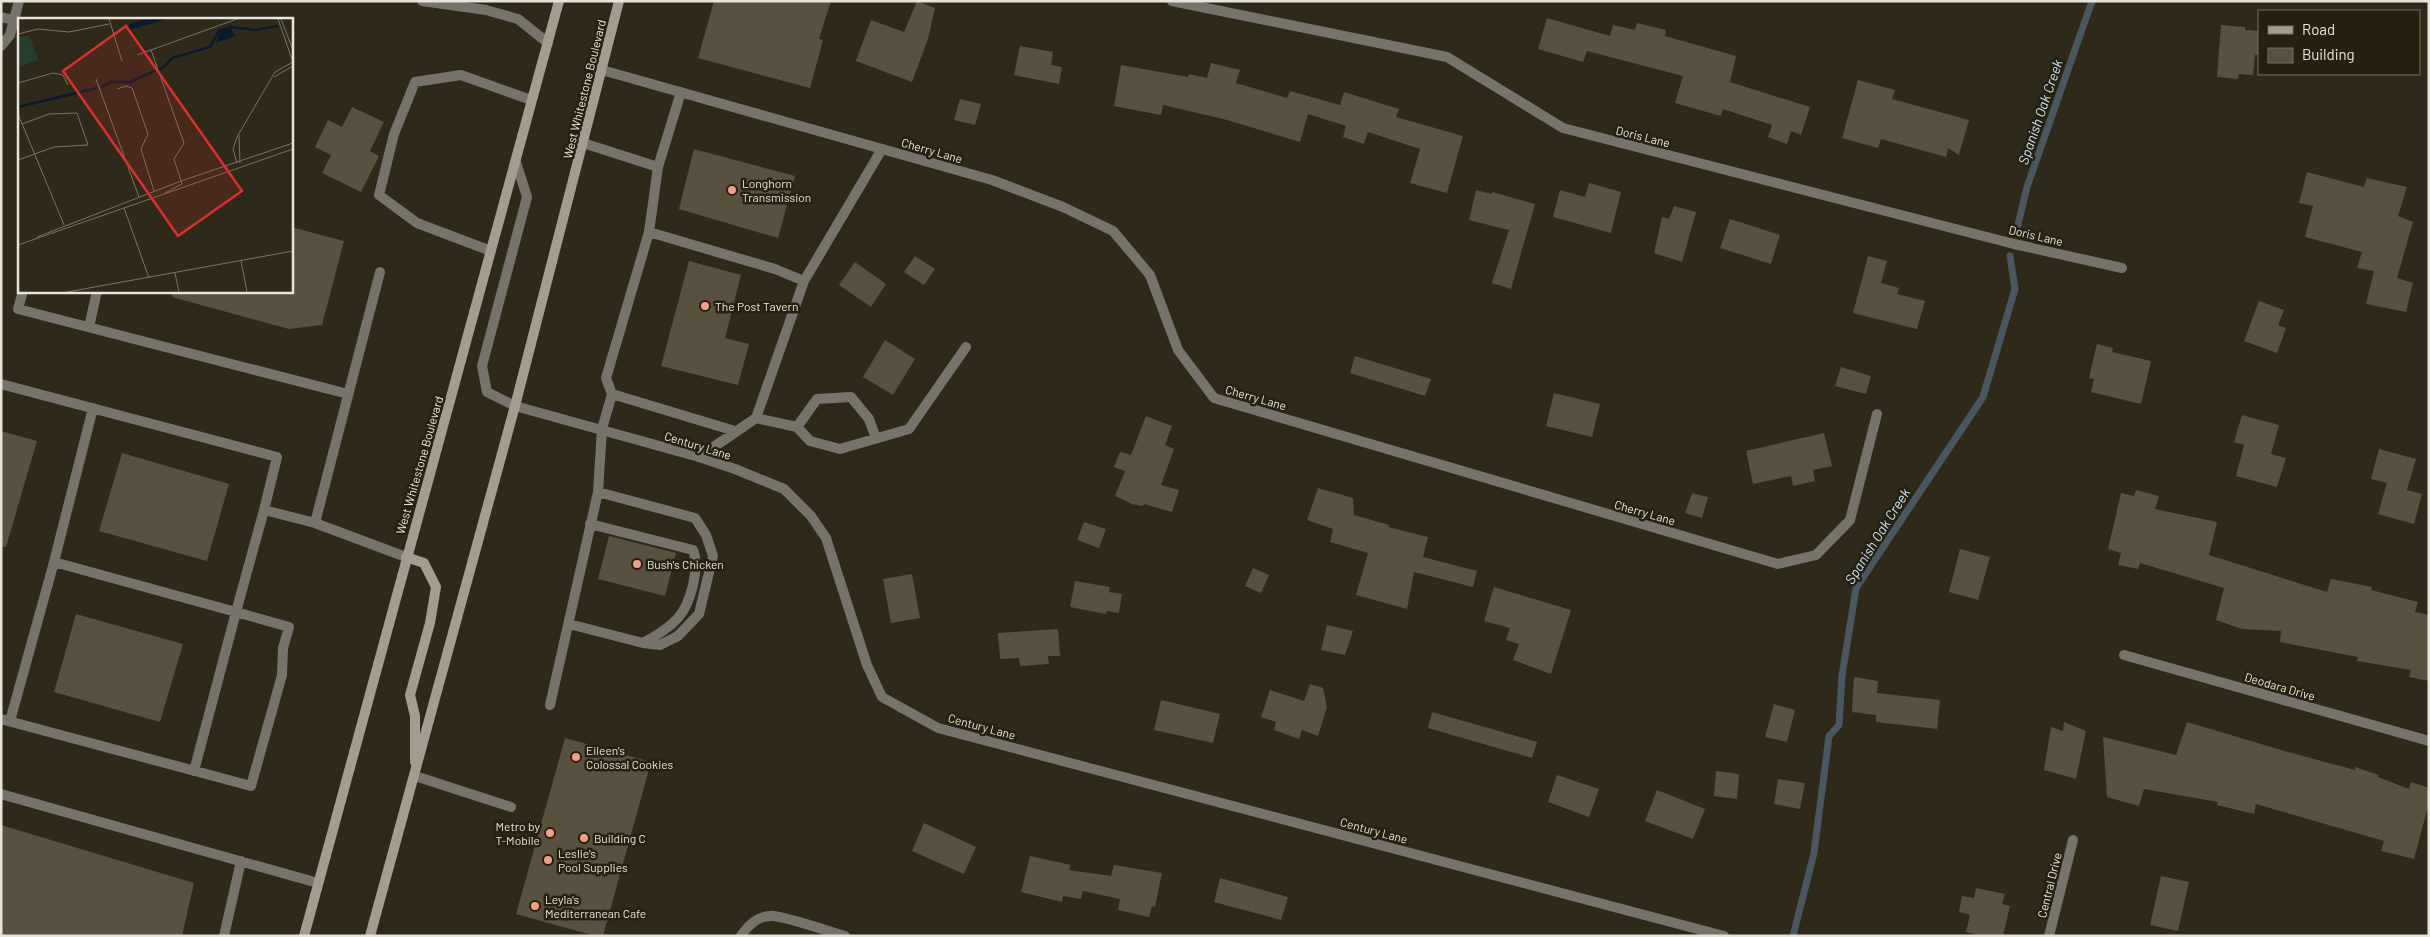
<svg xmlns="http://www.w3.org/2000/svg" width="2430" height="937" viewBox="0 0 2430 937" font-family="Barlow,sans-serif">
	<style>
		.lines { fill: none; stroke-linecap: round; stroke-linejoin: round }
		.stream { stroke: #4b5760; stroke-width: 7 }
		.building { fill: #58513f }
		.service { stroke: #77736b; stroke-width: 10 }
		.minor { stroke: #77736b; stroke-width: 10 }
		.secondary { stroke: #a39c8f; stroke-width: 10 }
		.poi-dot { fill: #f49e86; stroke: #26200f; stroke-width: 2 }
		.labels { text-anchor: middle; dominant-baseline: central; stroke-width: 5; stroke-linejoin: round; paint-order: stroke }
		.street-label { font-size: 12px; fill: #e8e4da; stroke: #26200f }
		.poi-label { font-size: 12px; fill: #e8e4da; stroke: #26200f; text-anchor: start }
		.water-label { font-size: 14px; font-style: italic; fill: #cbe3fc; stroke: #26200f }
		.inset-river { fill: none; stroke: #081a2b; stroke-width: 2.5 }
		.inset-road { fill: none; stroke: #797466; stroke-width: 1 }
		.view { fill: #d73131; fill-opacity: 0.15; stroke: #d73131; stroke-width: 2.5 }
		.inset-edge { fill: none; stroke: #e8e4da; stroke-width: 2.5 }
	</style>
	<rect width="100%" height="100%" fill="#2f2919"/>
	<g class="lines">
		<!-- stream -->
		<path class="stream" d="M2016,233L2027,187L2092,1
			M1793,936L1814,853L1829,736L1839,725L1842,676L1856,588L1983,397L2015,289L2010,256"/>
	</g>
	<!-- building -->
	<path class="building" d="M714,1H831L819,39L823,40L810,88L698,58Z
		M917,1L935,8L928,39L912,82L856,61L871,20L904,32Z
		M1547,18L1610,36L1613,25L1635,30L1637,23L1666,30L1665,36L1736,56L1730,82L1810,107L1801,135L1791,131L1787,144L1768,137L1772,125L1723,109L1721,116L1675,103L1683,76L1587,51L1583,62L1538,49Z
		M2221,25L2245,27V30L2259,31V55H2255L2253,75L2239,74L2238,79L2217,77Z
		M1020,46L1053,52L1051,65L1062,67L1059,84L1014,75Z
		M1211,63L1240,70L1236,83L1287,98L1290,91L1340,105L1344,92L1399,109L1396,117L1463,136L1447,193L1410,183L1420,149L1368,132L1364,144L1343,137L1346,126L1308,114L1300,142L1227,120L1163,105L1161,115L1114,106L1121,65L1188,77L1189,74L1207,78Z
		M1858,80L1895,90L1892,99L1969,120L1959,155L1948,148L1946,157L1881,139L1878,148L1842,138Z
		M960,99L981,104L975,125L954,120Z
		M352,107L384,122L370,151L379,156L361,192L322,173L331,155L315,147L328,120L342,127Z
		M694,149L795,176L778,238L679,209Z
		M2307,172L2364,187L2367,178L2407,187L2398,216L2413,222L2397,278L2413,283L2406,312L2366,304L2374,271L2357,268L2362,252L2305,237L2313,206L2299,203Z
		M1589,183L1621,192L1611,233L1553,217L1560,190L1585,197Z
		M1476,190L1492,194V192L1535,204L1511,289L1492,283L1509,230L1469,220Z
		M1674,206L1696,212L1682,262L1654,253L1662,217L1669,219Z
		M1730,219L1780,235L1771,264L1720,248Z
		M291,227L344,241L322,325L289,329L172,297L173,291H291Z
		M915,256L935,269L924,285L904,272Z
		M1868,256L1887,261L1881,283L1899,288L1897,294L1925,301L1917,329L1853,313Z
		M689,261L741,275L725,338L749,344L738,385L661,366Z
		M855,262L886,284L871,307L839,285Z
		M2259,301L2284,310L2278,325L2286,328L2277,353L2244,341Z
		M885,340L915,359L893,395L863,377Z
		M2097,344L2113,348L2112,352L2151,361L2141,404L2091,392L2094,379L2089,378Z
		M1355,356L1431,379L1425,396L1350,373Z
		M1841,367L1871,376L1866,394L1835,386Z
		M1554,393L1600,404L1592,437L1546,426Z
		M2242,415L2279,425L2271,454L2286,458L2277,487L2236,476L2244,445L2234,442Z
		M1146,416L1172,426L1165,445L1174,449L1161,485L1179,490L1172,512L1144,504L1143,506L1132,504L1115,496L1125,471L1114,467L1120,452L1131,455Z
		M1,431L37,441L6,547L1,546Z
		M1824,433L1832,466L1813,470L1815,481L1793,486L1791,476L1753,484L1746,451Z
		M2379,449L2416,459L2407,490L2422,494L2414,524L2378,514L2387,483L2371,479Z
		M122,453L229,484L207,561L99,531Z
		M1318,488L1353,498L1354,515L1389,525L1388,527L1428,537L1423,557L1477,571L1473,587L1414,572L1407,609L1356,595L1368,553L1330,542L1333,529L1307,520Z
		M2136,490L2159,496L2155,509L2217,522L2209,555L2327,592L2331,579L2372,587L2371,590L2418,602L2415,612L2429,615V681L2409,677L2411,670L2357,661L2358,657L2280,642L2281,631L2242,629L2216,620L2224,588L2140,563L2138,569L2118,565L2121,553L2108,549L2121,493L2134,496Z
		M1692,493L1708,497L1702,518L1685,513Z
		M1084,522L1106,529L1099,548L1077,540Z
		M609,536L676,553L665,596L598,579Z
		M1960,549L1990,557L1978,600L1949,592Z
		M1253,568L1269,575L1261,593L1245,586Z
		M912,574L920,618L891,623L883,579Z
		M1075,581L1110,587L1109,592L1122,594L1119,613L1107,611L1106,614L1070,607Z
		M1494,587L1571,610L1551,674L1513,660L1519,644L1506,640L1510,628L1484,621Z
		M76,614L183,644L160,722L54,692Z
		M1327,625L1353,631L1345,655L1321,650Z
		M1058,629L1060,656H1048L1049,664L1020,666L1019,658L1000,659L998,633Z
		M1854,677L1878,681L1877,693L1940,700L1937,729L1876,722V715L1852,712Z
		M1310,684L1323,688L1327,707L1318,736L1302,730L1299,739L1274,730L1276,722L1261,717L1270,690L1304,701Z
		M1161,700L1220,714L1213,743L1154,730Z
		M1774,704L1795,710L1787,742L1765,737Z
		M1432,712L1537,742L1532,758L1428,728Z
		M2064,722L2086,731L2076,779L2044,770L2051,727L2063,731Z
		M2187,722L2288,752L2355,770V767L2379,775L2378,777L2409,789L2411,782L2429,788V803L2414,859L2381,851L2384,841L2256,804L2254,814L2217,805L2218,802L2144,789L2139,806L2107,797L2103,737L2176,755Z
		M565,738L651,762L603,936H595L516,914Z
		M1716,771L1739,774L1737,799L1714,796Z
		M1557,775L1599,789L1589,817L1548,802Z
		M1778,779L1805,783L1800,809L1774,804Z
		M1657,790L1705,809L1693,839L1645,821Z
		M924,823L976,847L964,874L912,851Z
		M1,825L194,883L182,936H1Z
		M1030,856L1071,865L1069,870L1111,876L1114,865L1162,873L1155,907L1152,906L1149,917L1118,910L1120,899L1083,891L1081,899L1063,896L1062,902L1021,892Z
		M2161,876L2189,882L2178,931L2150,925Z
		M1220,878L1288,897L1281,920L1214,902Z
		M1976,888L2005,894L2002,904L2010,906L2003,936H1983L1966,932L1970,915L1959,912L1962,896L1974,898Z"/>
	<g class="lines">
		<!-- service -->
		<path class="service" d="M422,1L486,10L518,19L548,43
			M1,17L14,20
			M1,46L10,35L19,1
			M583,143L658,167
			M649,232L775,269L804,281L756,418L699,457
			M491,251L417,223L379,195L394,134L415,82L461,75L531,100
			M380,272L315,523L406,557
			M804,281L882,149
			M23,291L18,309L348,394
			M89,327L97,291
			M1,384L277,457L264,510L315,523
			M612,394L735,431
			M756,418L797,427L810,441L840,449L909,429L966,347
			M797,427L817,399L851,397L869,419L876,438
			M590,524L693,550C700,568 691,603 678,618C668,629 656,636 643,643
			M54,562L93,408
			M569,624L643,643L660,645L678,636L699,614L713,556L706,535L695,518L598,492
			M550,705L598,492L602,429L612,394L606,378L649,232L658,167L681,92
			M1,719L251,786L282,675L283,648L289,627L236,612L194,771
			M10,721L54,562L236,612L264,510
			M415,776L511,807
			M1,794L318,883
			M224,936L241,861
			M741,936C748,925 759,915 773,916C792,918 826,931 845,936"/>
		<!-- minor -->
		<path class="minor" d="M1172,1L1447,57L1563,128L2014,244L2122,268
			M602,70L992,180L1063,207L1113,231L1150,275L1178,350L1214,398L1778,564L1816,555L1850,520L1877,414
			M516,162L527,197L482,366L487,392L515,406L699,457L735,469L784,489L811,516L826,538L867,665L882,697L938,728L1724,936
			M2124,655L2429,741
			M2049,936L2073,840"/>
		<!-- secondary -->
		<path class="secondary" d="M406,557L424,563L436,587L430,623L410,695L415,716V762
			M304,936L559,1
			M370,936L515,406L619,1"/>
	</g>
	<!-- markers -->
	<g class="poi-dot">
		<circle cx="732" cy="190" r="5"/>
		<circle cx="705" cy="306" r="5"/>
		<circle cx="637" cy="564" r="5"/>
		<circle cx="576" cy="757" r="5"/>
		<circle cx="550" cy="833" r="5"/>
		<circle cx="584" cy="838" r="5"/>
		<circle cx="548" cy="860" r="5"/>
		<circle cx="535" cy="906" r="5"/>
	</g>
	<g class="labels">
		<!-- street labels -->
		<g class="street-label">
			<text transform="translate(584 89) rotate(-76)">West Whitestone Boulevard</text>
			<text transform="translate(1643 136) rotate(14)">Doris Lane</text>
			<text transform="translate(932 150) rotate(16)">Cherry Lane</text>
			<text transform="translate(2036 235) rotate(13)">Doris Lane</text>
			<text transform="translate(1256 397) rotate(16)">Cherry Lane</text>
			<text transform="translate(698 445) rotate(17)">Century Lane</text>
			<text transform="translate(419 465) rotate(-74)">West Whitestone Boulevard</text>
			<text transform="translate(1645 512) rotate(16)">Cherry Lane</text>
			<text transform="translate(2280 686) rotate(16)">Deodara Drive</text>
			<text transform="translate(982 726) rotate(15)">Century Lane</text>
			<text transform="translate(1374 830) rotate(15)">Century Lane</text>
			<text transform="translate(2049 885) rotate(-76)">Central Drive</text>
		</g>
		<!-- poi labels -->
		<g class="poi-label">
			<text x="742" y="183">Longhorn<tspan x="742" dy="14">Transmission</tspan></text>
			<text x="715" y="306">The Post Tavern</text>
			<text x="647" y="564">Bush's Chicken</text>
			<text x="586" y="750">Eileen's<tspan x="586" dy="14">Colossal Cookies</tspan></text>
			<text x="540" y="826" text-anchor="end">Metro by<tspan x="540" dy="14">T-Mobile</tspan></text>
			<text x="594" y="838">Building C</text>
			<text x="558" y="853">Leslie's<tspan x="558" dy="14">Pool Supplies</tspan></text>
			<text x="545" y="899">Leyla's<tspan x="545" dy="14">Mediterranean Cafe</tspan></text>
		</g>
		<!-- water labels -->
		<g class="water-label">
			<text transform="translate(2040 112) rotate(-71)">Spanish Oak Creek</text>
			<text transform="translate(1877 536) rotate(-58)">Spanish Oak Creek</text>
		</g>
	</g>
	<!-- overview -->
	<g transform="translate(18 18)">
		<rect width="275" height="275" fill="#2f2919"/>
		<path d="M11,17L20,42L0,49V20Z" fill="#273e2f"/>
		<path d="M128,1H149L111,12L112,6ZM213,10L216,17L222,16L198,25L202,14Z" fill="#081a2b"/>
		<path class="inset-river" d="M83,69L93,64H112L146,49L154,40L192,29L201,13L212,9L238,12L260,8M0,89L79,70"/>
		<path class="inset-road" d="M91,1L104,43M260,1L275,44M263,1L275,32M0,16L20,11L51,14L91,6M133,32L166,125L156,141L164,166L147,175M119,37L219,1M256,59L275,48M78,61L121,179M0,65L35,55L45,57L50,67M99,71L108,68L114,70L130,116L123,131L136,173M0,96L46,207M221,117L222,145M0,142L36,129L70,127L59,95L31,96L4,106M219,145L215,131L219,119L257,54L275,44M106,190L131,260M19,219L163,163L275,125M0,227L275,131M223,243L229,274M157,255L161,274M49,274L275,233"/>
		<path class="view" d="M108,8L224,173L160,218L45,53Z"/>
		<rect width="275" height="275" class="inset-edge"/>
	</g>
	<!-- border -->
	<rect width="2430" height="937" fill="none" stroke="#e8e4da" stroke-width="5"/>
	<!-- legend -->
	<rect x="2258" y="10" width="162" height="65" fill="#26200f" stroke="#746e60"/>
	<rect x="2268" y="26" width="25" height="8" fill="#a39c8f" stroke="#746e60"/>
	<text x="2302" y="35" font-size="15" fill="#e8e4da">Road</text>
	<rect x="2268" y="48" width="25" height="15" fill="#58513f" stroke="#746e60"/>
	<text x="2302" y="60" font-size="15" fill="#e8e4da">Building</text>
</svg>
